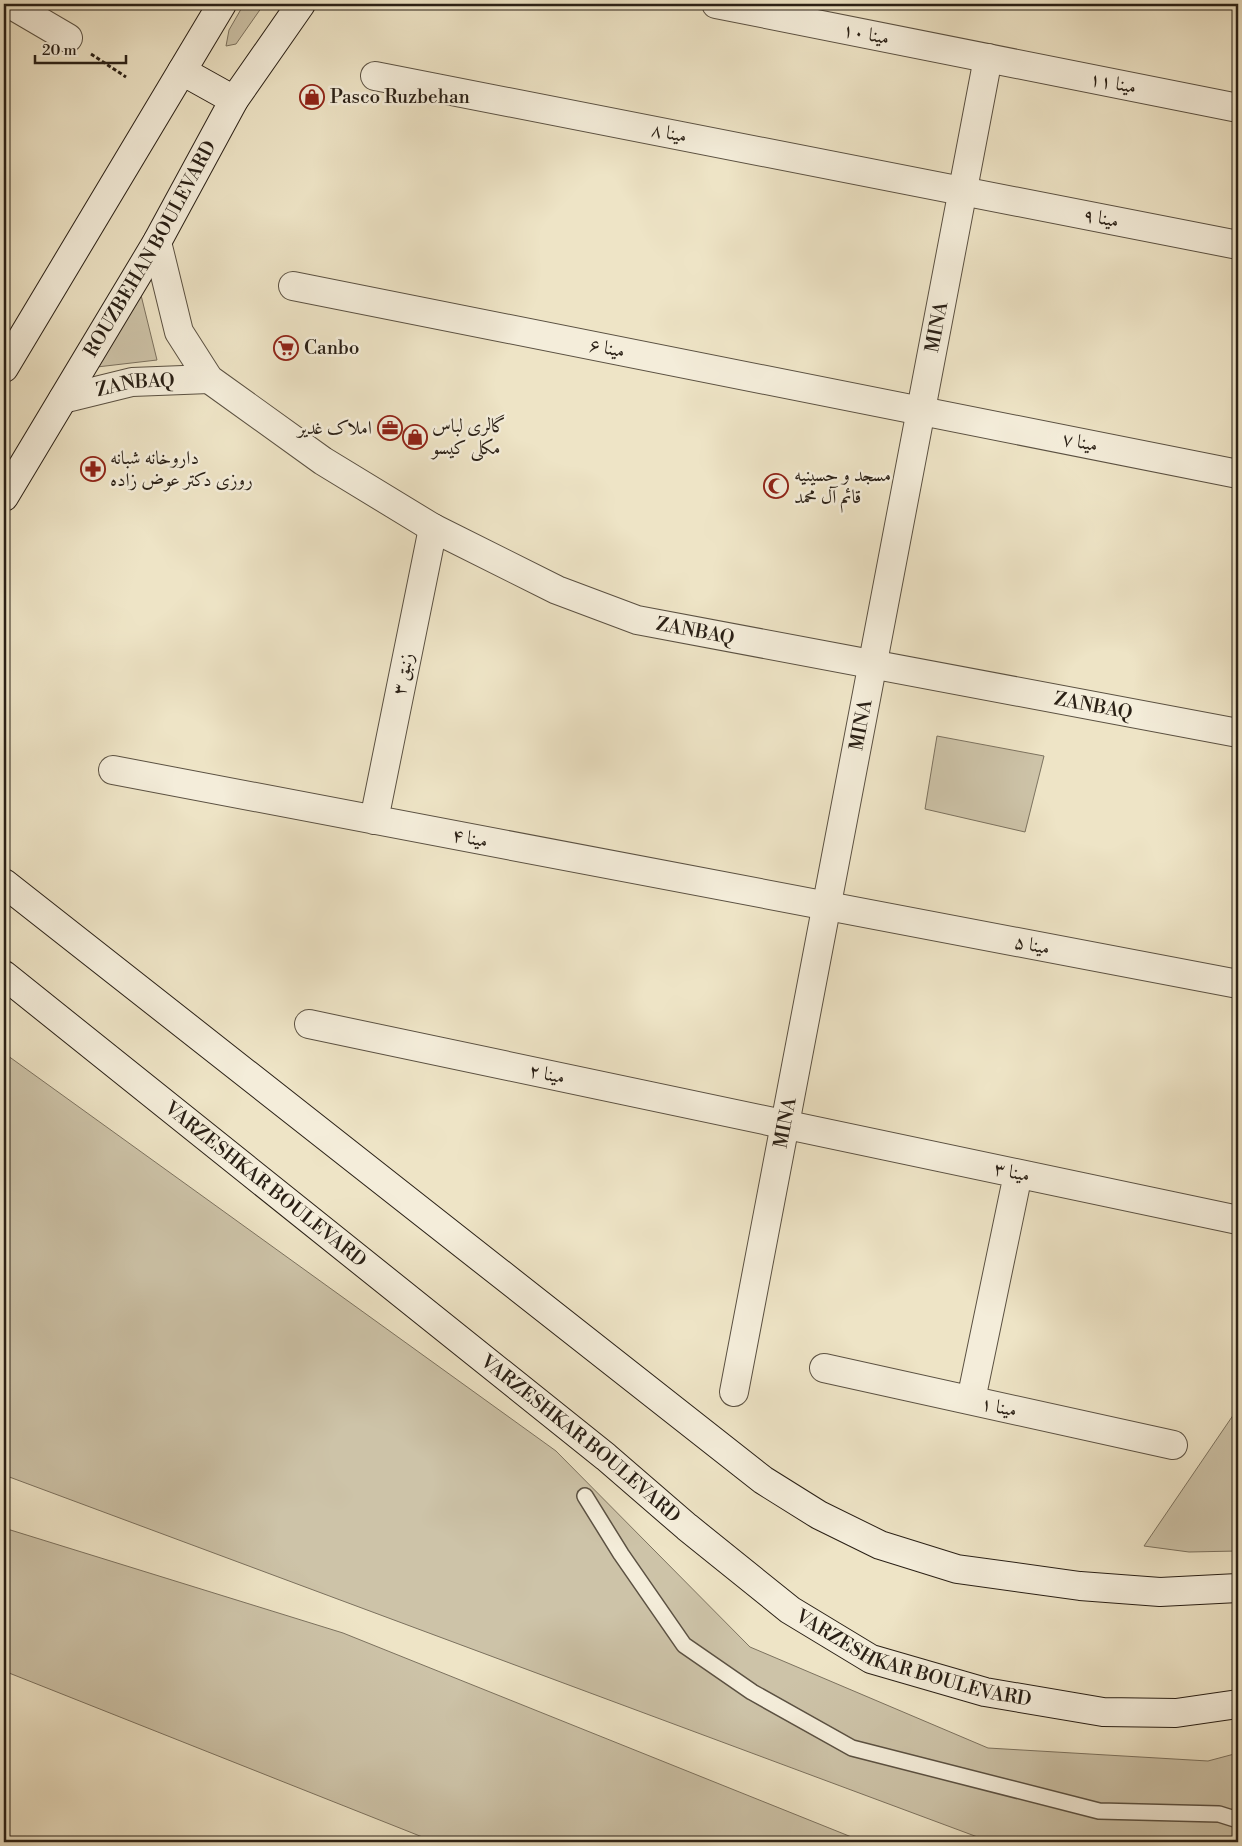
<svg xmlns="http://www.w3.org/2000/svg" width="1242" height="1846" viewBox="0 0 1242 1846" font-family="'Libre Bodoni',Amiri,serif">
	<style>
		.green { fill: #cdc3a8; stroke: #7c725f }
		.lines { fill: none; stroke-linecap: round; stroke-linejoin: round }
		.service-casing { stroke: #5b5142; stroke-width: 18 }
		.minor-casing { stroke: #5b5142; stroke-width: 30 }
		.tertiary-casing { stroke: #5b5142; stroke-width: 30 }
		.secondary-casing { stroke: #2a2016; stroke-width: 30 }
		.path { stroke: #2a2016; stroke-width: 3; stroke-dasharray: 4 2.5; stroke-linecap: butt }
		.service { stroke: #f4edda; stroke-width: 15 }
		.minor { stroke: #f4edda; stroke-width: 28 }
		.tertiary { stroke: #f4edda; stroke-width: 28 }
		.secondary { stroke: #f4edda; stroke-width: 28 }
		.labels { text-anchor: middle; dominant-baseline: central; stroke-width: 5; stroke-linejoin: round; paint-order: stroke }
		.street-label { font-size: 19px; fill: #2a2016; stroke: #f4edda }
		.poi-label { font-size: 19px; fill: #2a2016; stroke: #f4edda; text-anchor: start }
	</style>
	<rect width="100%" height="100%" fill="#eee4c6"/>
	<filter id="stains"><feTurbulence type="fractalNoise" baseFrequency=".004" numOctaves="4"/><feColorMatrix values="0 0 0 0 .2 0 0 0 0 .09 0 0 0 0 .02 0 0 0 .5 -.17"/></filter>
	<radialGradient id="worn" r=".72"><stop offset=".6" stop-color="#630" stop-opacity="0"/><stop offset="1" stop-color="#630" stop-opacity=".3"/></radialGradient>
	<!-- green -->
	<path class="green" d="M244,4H264L236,44L226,46L229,30Z
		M139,287L157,360L97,367Z
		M937,736L1044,756L1025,832L925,809Z
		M4,1053L556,1451L750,1647L988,1748L1208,1761L1238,1753V1842H991L4,1475Z
		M1238,1408V1551L1189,1552L1144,1546Z
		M4,1528L343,1633L864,1842H435L4,1671Z"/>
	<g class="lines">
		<defs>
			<path id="service" d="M585,1496L621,1554L684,1645L752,1692L852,1748L1099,1811L1219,1814L1238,1820"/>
			<path id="minor" d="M10,4L68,38
				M716,4L1238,108
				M375,76L1238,245
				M293,286L1238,474
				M113,770L1238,984
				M374,820L433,528
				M309,1024L1238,1220
				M824,1368L1173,1445
				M971,1400L1018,1174"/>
			<g id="tertiary">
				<path id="s1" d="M157,242L179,332L209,379L323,461L433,528L557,590L637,620L1238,733"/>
				<path id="s2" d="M63,399L132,382L209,379"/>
				<path id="s3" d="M734,1392L988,58"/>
			</g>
			<g id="secondary">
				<path d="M182,71L234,100"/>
				<path d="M4,368L222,4"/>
				<path id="s4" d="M4,497L157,242L234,100L301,4"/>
				<path d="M4,883L763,1480L819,1515L880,1545L957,1569L1080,1586L1160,1592L1238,1588"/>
				<path id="s5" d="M4,975L606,1457L687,1527L790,1610L871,1659L985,1692L1103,1712L1176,1713L1238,1704"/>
			</g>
		</defs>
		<!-- service casing -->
		<use href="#service" class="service-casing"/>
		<!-- minor casing -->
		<use href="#minor" class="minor-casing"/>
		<!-- tertiary casing -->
		<use href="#tertiary" class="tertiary-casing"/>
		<!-- secondary casing -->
		<use href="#secondary" class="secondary-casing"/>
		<!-- path -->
		<path class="path" d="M91,54L126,77"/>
		<!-- service -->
		<use href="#service" class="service"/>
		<!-- minor -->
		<use href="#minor" class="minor"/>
		<!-- tertiary -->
		<use href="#tertiary" class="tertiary"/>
		<!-- secondary -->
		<use href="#secondary" class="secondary"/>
	</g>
	<!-- icons -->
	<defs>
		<symbol id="shop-ring" viewBox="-11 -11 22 22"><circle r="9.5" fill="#f4edda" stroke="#8f2418" stroke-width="1.5"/><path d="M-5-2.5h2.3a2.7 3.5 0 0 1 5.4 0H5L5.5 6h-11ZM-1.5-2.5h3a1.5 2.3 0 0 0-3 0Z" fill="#8f2418"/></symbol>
		<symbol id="supermarket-ring" viewBox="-11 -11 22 22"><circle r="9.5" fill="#f4edda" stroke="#8f2418" stroke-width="1.5"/><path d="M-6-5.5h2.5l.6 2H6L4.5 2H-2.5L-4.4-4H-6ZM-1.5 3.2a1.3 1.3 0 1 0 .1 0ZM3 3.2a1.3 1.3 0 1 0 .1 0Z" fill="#8f2418"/></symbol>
		<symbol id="office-ring" viewBox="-11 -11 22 22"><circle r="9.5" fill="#f4edda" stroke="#8f2418" stroke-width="1.5"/><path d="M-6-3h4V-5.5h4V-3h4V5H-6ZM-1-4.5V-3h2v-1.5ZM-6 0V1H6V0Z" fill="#8f2418"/></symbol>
		<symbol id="pharmacy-ring" viewBox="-11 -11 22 22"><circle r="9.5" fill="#f4edda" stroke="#8f2418" stroke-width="1.5"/><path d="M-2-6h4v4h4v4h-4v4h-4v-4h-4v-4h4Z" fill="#8f2418"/></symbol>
		<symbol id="mosque-ring" viewBox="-11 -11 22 22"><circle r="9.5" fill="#f4edda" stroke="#8f2418" stroke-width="1.5"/><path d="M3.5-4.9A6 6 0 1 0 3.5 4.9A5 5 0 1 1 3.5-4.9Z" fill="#8f2418"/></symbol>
	</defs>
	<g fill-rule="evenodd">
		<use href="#shop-ring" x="298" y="83" width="28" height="28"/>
		<use href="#supermarket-ring" x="272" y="334" width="28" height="28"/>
		<use href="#office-ring" x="376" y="414" width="28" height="28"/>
		<use href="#shop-ring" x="401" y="423" width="28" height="28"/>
		<use href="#pharmacy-ring" x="79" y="455" width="28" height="28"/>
		<use href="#mosque-ring" x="762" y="472" width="28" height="28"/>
	</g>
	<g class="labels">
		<!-- street labels -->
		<g class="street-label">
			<text transform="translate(866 34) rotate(11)">مینا ۱۰</text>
			<text transform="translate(1113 83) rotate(11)">مینا ۱۱</text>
			<text transform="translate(669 133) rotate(11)">مینا ۸</text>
			<text transform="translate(1101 218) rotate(11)">مینا ۹</text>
			<text stroke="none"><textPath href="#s4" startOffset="288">ROUZBEHAN BOULEVARD</textPath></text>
			<text stroke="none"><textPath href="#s3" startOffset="1084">MINA</textPath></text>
			<text transform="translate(607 348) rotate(11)">مینا ۶</text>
			<text stroke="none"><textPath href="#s2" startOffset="74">ZANBAQ</textPath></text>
			<text transform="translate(1080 442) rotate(11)">مینا ۷</text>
			<text stroke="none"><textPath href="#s1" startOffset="701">ZANBAQ</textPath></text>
			<text transform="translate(403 674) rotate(-78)">زنبق ۳</text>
			<text stroke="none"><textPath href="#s1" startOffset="1106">ZANBAQ</textPath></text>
			<text stroke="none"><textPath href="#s3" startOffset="679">MINA</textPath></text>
			<text transform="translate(470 838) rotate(11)">مینا ۴</text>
			<text transform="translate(1032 945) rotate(11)">مینا ۵</text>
			<text transform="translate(547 1074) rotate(12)">مینا ۲</text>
			<text stroke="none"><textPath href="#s3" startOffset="274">MINA</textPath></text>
			<text transform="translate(1012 1172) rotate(12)">مینا ۳</text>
			<text stroke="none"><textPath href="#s5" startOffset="335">VARZESHKAR BOULEVARD</textPath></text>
			<text transform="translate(999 1407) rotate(12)">مینا ۱</text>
			<text stroke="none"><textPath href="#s5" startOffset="740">VARZESHKAR BOULEVARD</textPath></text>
			<text stroke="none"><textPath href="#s5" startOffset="1145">VARZESHKAR BOULEVARD</textPath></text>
		</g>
		<!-- poi labels -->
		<g class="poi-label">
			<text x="330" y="97">Pasco Ruzbehan</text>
			<text x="304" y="348">Canbo</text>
			<text x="432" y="426">گالری لباس<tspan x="432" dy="22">مکلی کیسو</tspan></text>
			<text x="372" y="428" text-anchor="end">املاک غدیر</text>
			<text x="110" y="458">داروخانه شبانه<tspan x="110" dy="22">روزی دکتر عوض زاده</tspan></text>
			<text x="794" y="475">مسجد و حسینیه<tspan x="794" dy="22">قائم آل محمد</tspan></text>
		</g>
	</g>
	<!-- margin -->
	<rect width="1242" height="1846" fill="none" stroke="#eee4c6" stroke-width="20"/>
	<rect x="5" y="5" width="1232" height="1836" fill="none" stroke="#2a2016" stroke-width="2.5"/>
	<rect x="10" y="10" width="1222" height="1826" fill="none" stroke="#2a2016"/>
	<!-- scale -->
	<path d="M35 55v8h91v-8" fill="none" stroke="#2a2016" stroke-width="2.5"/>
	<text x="42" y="55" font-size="15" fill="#2a2016" stroke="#f4edda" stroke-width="4" paint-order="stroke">20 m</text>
	<rect width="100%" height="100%" filter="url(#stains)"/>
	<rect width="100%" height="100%" fill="url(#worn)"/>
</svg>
